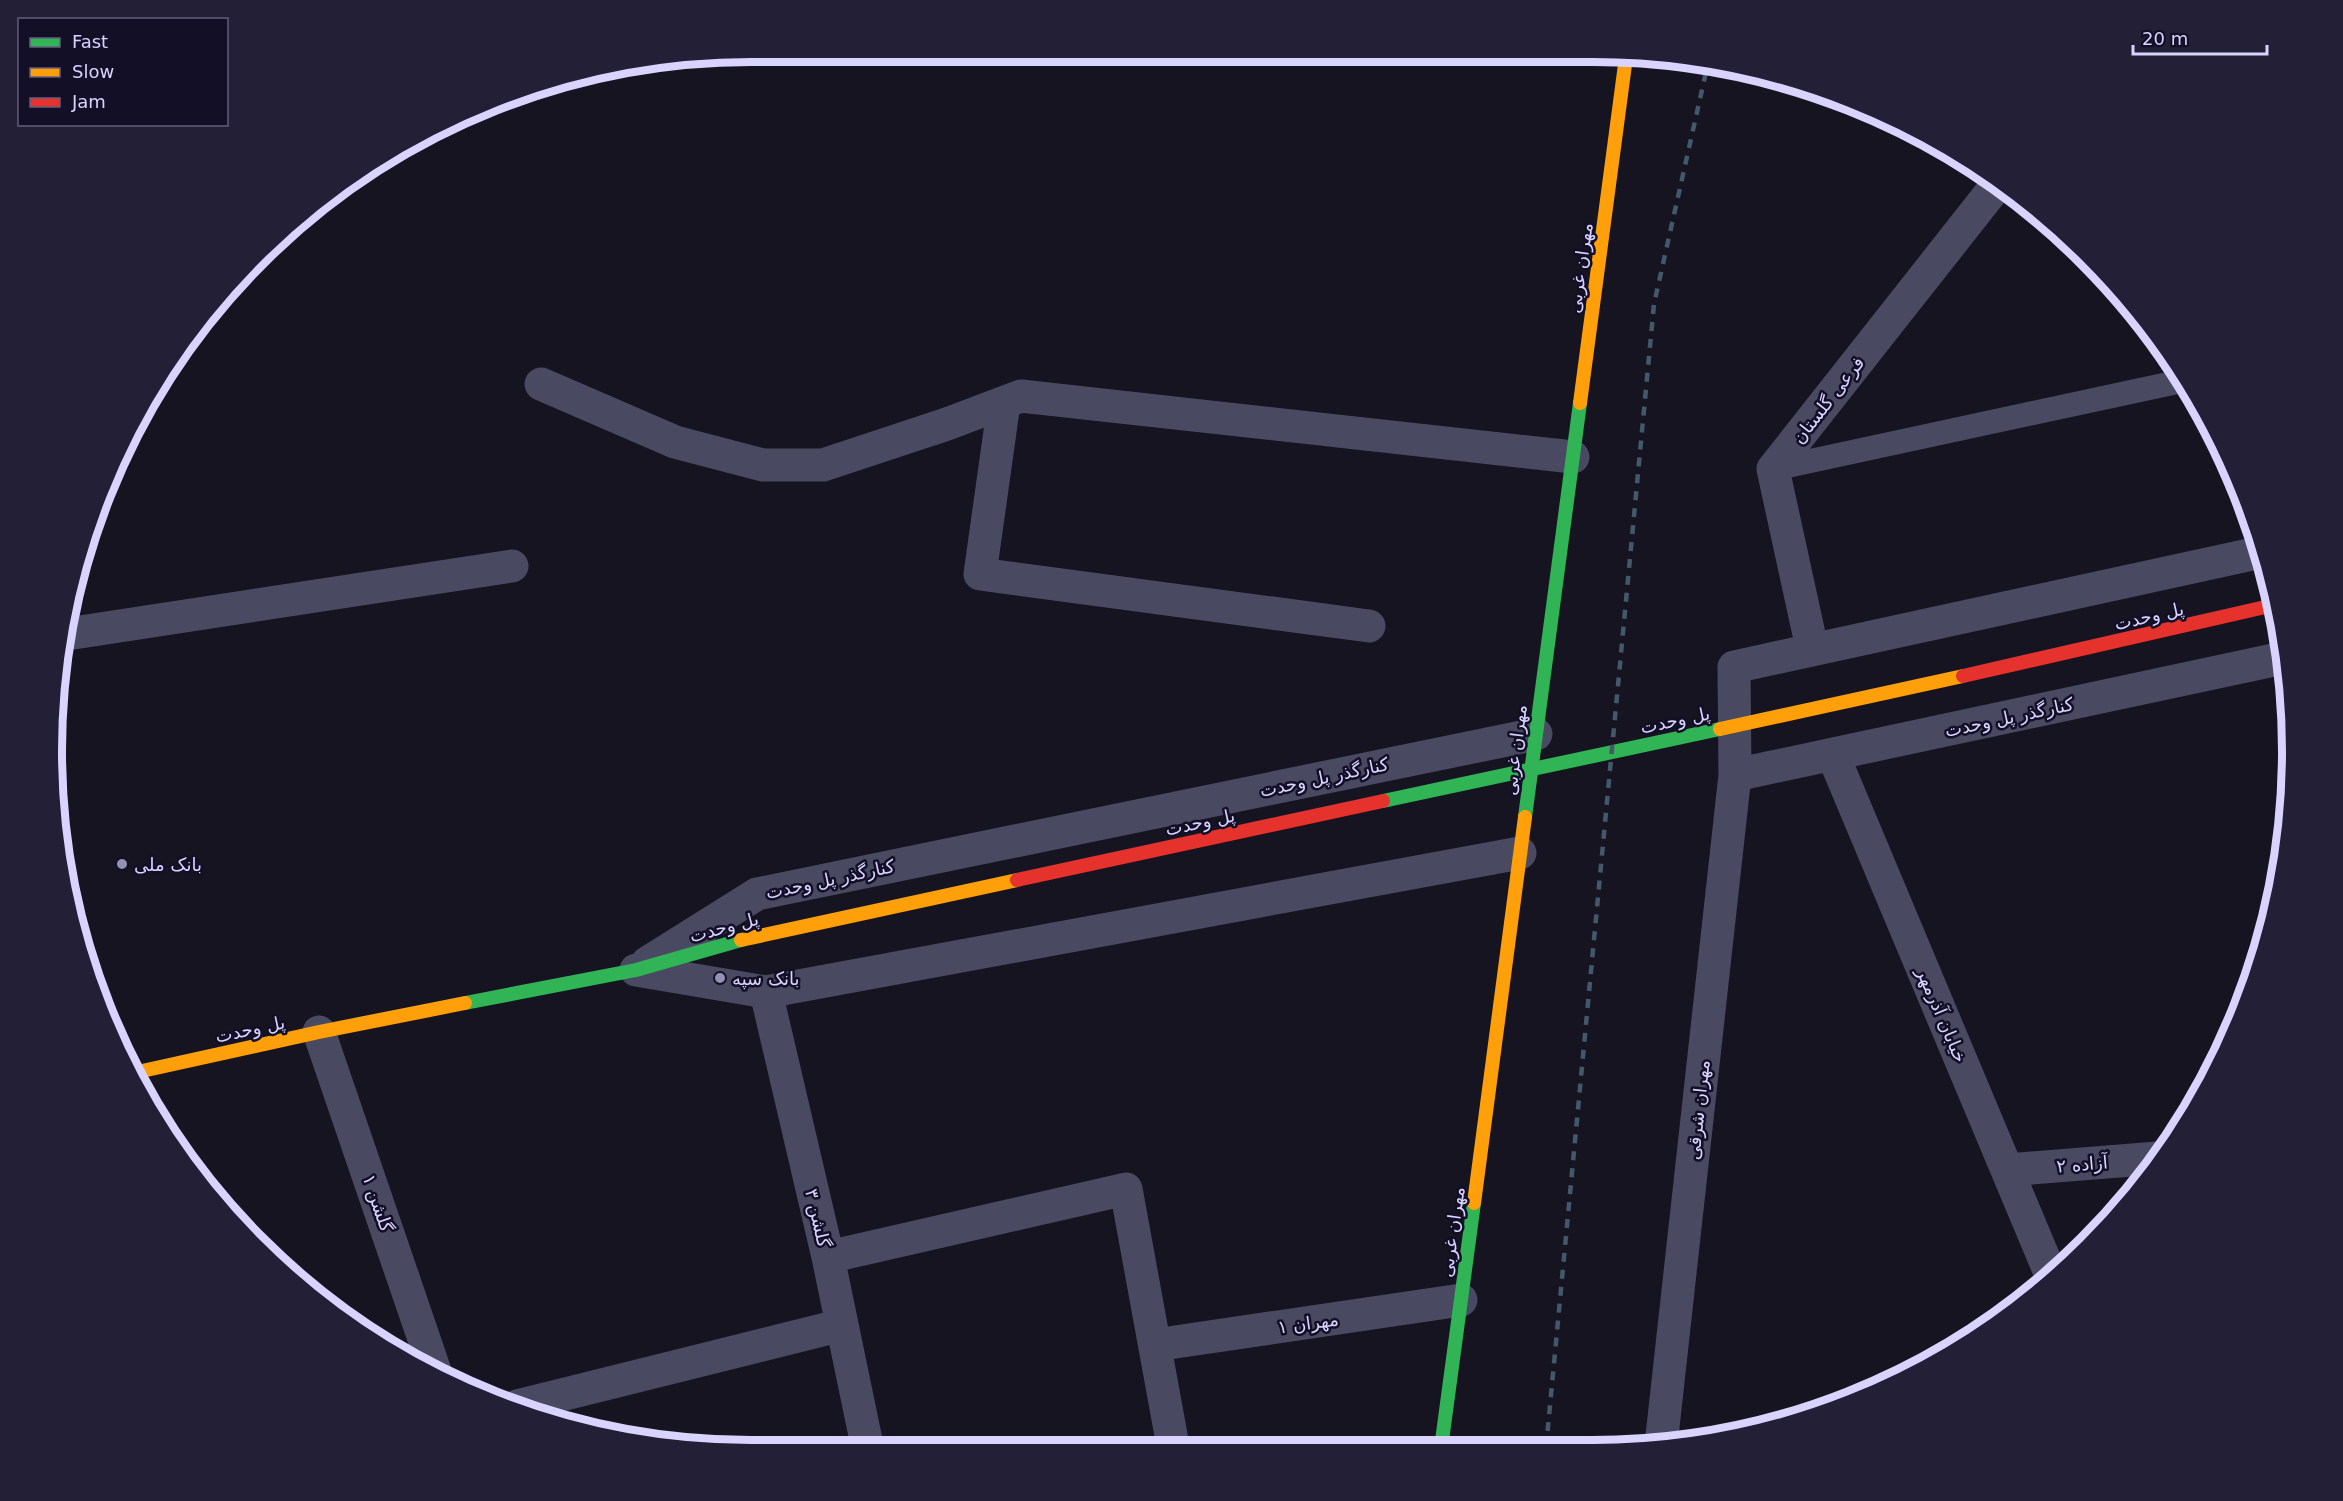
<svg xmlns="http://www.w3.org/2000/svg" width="2343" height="1501" viewBox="0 0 2343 1501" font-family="'DejaVu Sans',Cairo,sans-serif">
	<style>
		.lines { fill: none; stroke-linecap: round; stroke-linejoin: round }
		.lane { stroke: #4a4962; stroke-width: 24 }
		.street { stroke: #4a4962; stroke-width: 33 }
		.fast { stroke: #30b455; stroke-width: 14 }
		.slow { stroke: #ff9f0a; stroke-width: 14 }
		.jam { stroke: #e5322d; stroke-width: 14 }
		.rail { stroke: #43596b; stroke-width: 4.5; stroke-dasharray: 9 8; stroke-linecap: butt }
		.poi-dot { fill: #9591b1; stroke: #130f26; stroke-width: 2 }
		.labels { text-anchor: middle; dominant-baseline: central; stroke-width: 5; stroke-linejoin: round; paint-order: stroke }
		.street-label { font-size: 18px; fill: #d9d4ff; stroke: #130f26 }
		.poi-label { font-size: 18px; fill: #d9d4ff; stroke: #130f26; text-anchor: start }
		.rim { fill: none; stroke: #d9d4ff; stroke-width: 8 }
	</style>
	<rect width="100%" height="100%" fill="#161421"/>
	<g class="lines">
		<!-- lane -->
		<path class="lane" d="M1773,469L2182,381"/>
		<!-- street -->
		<path class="street" d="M541,384L675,442L763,465H823L947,424L1021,396L1573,457
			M1004,403L980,574L1369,626
			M67,634L512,566
			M1812,648L1773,469L1996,186
			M1833,755L2051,1275
			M1735,775L2283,658
			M647,963L757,894L1536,734
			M636,970L766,992L1520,853
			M766,992L828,1257L867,1445
			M319,1032L436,1374
			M2007,1170L2157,1158
			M828,1257L1126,1189L1173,1446
			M1155,1345L1461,1300
			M517,1406L842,1325
			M1661,1445L1735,775L1734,667L2262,552"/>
		<!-- fast -->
		<path class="fast" d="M1383,801L1720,729
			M1525,817L1580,403
			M465,1003L636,970L741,940
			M1441,1448L1474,1203"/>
		<!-- slow -->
		<path class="slow" d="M1580,403L1626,57
			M1720,729L1963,676
			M741,940L1017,880
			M133,1073L319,1032L465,1003
			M1474,1203L1525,817"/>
		<!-- jam -->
		<path class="jam" d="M1963,676L2274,605
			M1017,880L1383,801"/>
		<!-- rail -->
		<path class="rail" d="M1546,1448L1654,304L1708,63"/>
	</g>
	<!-- markers -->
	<g class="poi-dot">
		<circle cx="122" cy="864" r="6"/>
		<circle cx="720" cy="978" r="6"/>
	</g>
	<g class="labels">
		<!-- street labels -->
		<g class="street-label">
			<text transform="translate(1580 268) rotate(-82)">مهران غربی</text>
			<text transform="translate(1828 400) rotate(-52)">فرعی گلستان</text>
			<text transform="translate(2149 616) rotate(-13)">پل وحدت</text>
			<text transform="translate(2009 717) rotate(-12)">کنارگذر پل وحدت</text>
			<text transform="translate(1675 720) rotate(-12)">پل وحدت</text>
			<text transform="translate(1515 750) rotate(-83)">مهران غربی</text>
			<text transform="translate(1324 777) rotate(-12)">کنارگذر پل وحدت</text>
			<text transform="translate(1200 822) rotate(-12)">پل وحدت</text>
			<text transform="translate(830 879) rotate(-12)">کنارگذر پل وحدت</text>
			<text transform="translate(724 927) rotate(-15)">پل وحدت</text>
			<text transform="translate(1942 1015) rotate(67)">خیابان آذرمهر</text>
			<text transform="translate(250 1029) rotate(-12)">پل وحدت</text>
			<text transform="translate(1698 1110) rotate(-84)">مهران شرقی</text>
			<text transform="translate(2082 1164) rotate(-5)">آزاده ۲</text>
			<text transform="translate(378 1203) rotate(71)">گلشن ۱</text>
			<text transform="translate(818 1218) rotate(77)">گلشن ۳</text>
			<text transform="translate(1452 1232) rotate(-82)">مهران غربی</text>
			<text transform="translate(1308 1323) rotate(-8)">مهران ۱</text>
		</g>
		<!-- poi labels -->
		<g class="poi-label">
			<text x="134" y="864">بانک ملی</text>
			<text x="732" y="978">بانک سپه</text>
		</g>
	</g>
	<!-- crop -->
	<path d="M0 0H2343V1501H0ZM751 62H1593A689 689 0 0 1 2282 751V751A689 689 0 0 1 1593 1440H751A689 689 0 0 1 62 751V751A689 689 0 0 1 751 62Z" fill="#231f37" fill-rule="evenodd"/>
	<path class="rim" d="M751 62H1593A689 689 0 0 1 2282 751V751A689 689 0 0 1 1593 1440H751A689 689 0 0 1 62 751V751A689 689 0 0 1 751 62Z"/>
	<!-- legend -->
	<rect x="18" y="18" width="210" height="108" fill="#130f26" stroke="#625e7d" stroke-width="1.5"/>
	<rect x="30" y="38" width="30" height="9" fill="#30b455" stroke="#625e7d" stroke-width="1.5"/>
	<text x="72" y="48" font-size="18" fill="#d9d4ff">Fast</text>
	<rect x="30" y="68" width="30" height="9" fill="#ff9f0a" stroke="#625e7d" stroke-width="1.5"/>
	<text x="72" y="78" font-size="18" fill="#d9d4ff">Slow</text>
	<rect x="30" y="98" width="30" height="9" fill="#e5322d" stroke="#625e7d" stroke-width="1.5"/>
	<text x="72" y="108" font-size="18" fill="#d9d4ff">Jam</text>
	<!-- scale -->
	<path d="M2133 45v9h134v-9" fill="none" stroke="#d9d4ff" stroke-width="3"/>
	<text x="2142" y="45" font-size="18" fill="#d9d4ff" stroke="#130f26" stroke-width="4.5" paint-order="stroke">20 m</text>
</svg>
